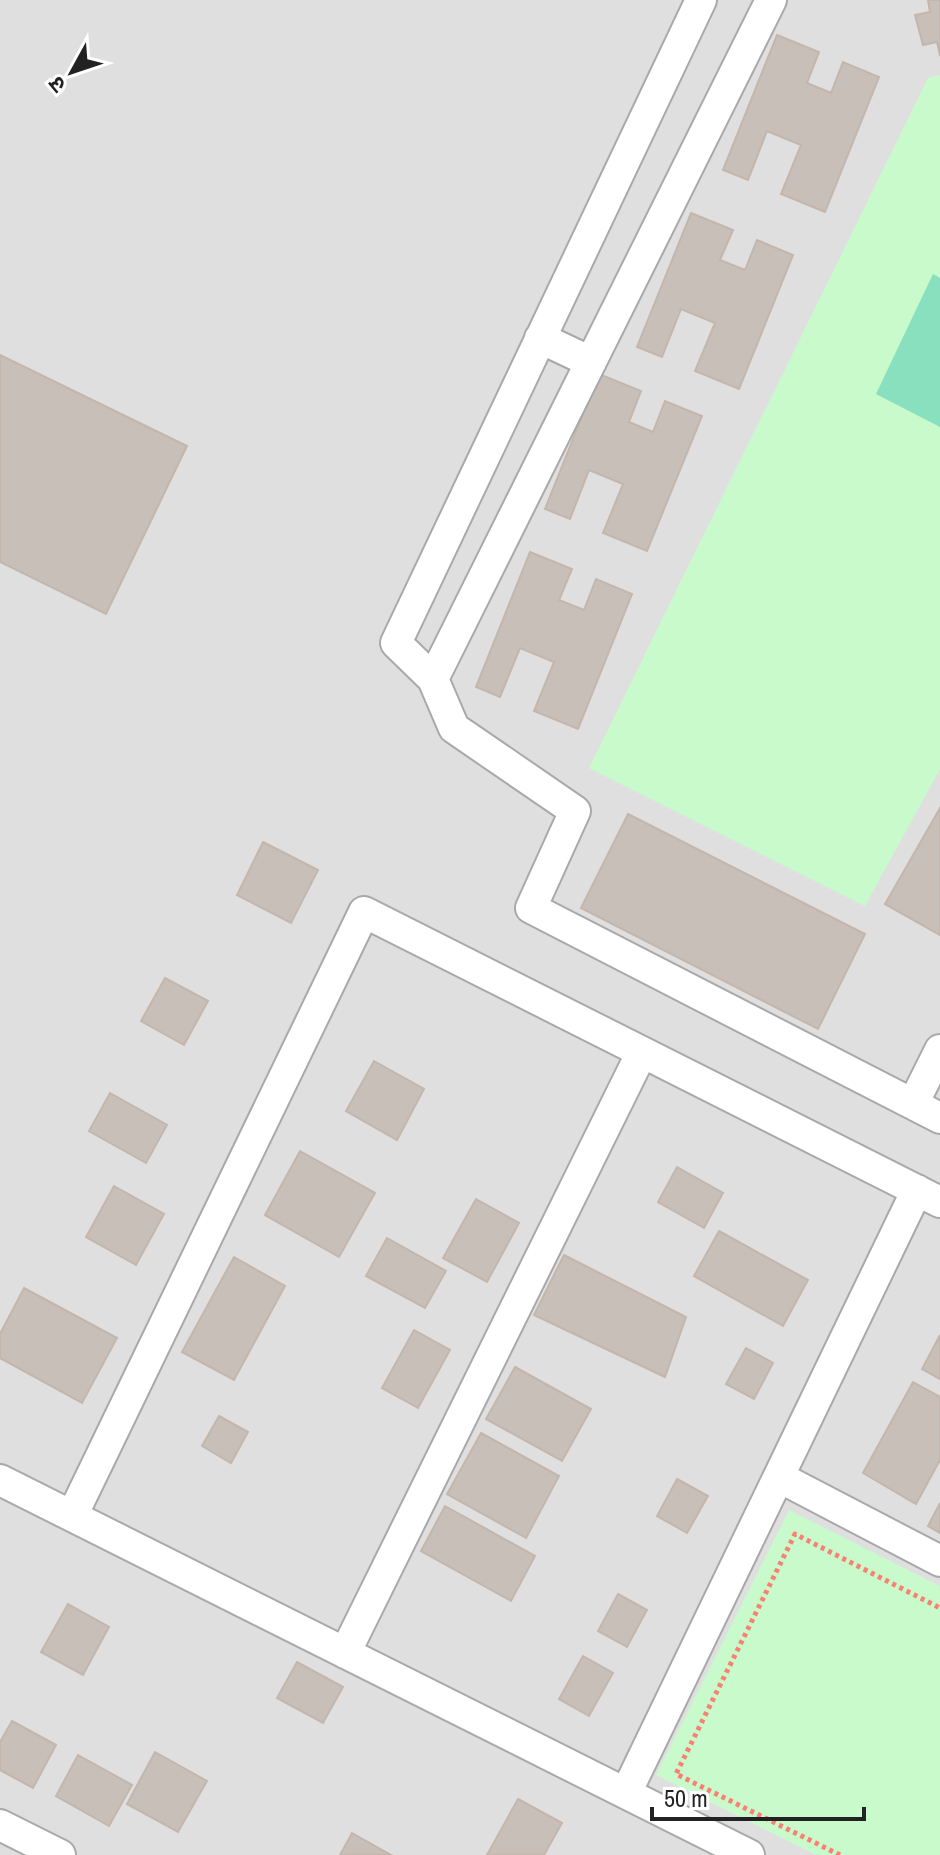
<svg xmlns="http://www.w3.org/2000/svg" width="940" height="1855" viewBox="0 0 940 1855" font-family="'Archivo Narrow','Noto Sans Devanagari',sans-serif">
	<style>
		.residential { fill: #e0dfdf }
		.park { fill: #c8facc }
		.pitch { fill: #88e0be }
		.building { fill: #c7bfb8; stroke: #c4b6ab; stroke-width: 2 }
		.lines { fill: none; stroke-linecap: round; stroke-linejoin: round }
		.minor-casing { stroke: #a9a9a9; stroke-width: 34 }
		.path { stroke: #fa8072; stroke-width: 5; stroke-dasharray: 4 4; stroke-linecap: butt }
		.minor { stroke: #fff; stroke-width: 30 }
	</style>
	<rect width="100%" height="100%" fill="#f2efe9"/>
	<!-- residential -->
	<path class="residential" d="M0,0H940V1855H0Z"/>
	<!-- park -->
	<path class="park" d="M940,75V769L865,906L589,768L928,78Z
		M789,1510L940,1586V1855H816L656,1775Z"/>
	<!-- pitch -->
	<path class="pitch" d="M933,274L940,278V427L876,394Z"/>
	<!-- building -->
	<path class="building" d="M928,0H940V56L937,42L923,45L915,15L930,12Z
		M777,35L819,52L807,83L831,93L843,62L879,77L825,212L781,194L801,145L767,131L748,180L723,170Z
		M691,213L733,230L720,260L745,270L757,240L793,255L739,389L695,371L715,323L681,309L662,357L637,347Z
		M0,355L187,446L106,614L0,562Z
		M599,374L641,391L629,422L653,432L665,401L702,416L647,551L603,533L623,484L589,470L570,519L545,509Z
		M530,552L572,569L559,600L584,610L596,579L632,594L578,729L534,711L554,662L520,648L500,697L476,687Z
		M940,808V935L885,904Z
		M628,814L865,934L818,1029L581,908Z
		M263,842L318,870L291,923L237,895Z
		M165,978L208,1001L184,1045L141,1021Z
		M374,1061L424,1089L397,1140L346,1111Z
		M110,1093L167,1125L146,1163L89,1131Z
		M300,1151L375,1193L339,1257L265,1215Z
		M677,1167L723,1193L704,1228L658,1202Z
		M114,1186L164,1214L136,1265L86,1237Z
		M476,1199L519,1223L487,1282L443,1258Z
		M719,1231L808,1280L783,1326L694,1276Z
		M387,1238L446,1271L425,1308L366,1276Z
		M564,1255L686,1317L665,1377L534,1315Z
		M234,1257L285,1286L234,1380L182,1352Z
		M24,1288L117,1338L82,1403L0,1358V1334Z
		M414,1330L450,1350L418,1408L382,1388Z
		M940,1335V1379L922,1369Z
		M746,1348L773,1363L754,1399L726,1384Z
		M515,1367L591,1409L562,1461L486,1419Z
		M913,1382L940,1397V1460L916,1504L863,1473Z
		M219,1416L248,1432L231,1463L202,1446Z
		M481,1433L559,1476L526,1538L447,1494Z
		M677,1479L708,1496L687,1533L657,1516Z
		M940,1503V1533L928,1526Z
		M445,1506L535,1556L511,1601L421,1551Z
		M618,1594L647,1610L627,1647L598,1631Z
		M68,1604L109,1627L83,1675L41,1652Z
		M583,1656L613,1673L589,1716L559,1699Z
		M297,1662L343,1687L323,1723L277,1698Z
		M12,1721L56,1745L33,1788L0,1770V1742Z
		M155,1752L207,1781L178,1832L127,1804Z
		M78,1755L132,1785L109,1826L56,1796Z
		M518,1799L562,1823L544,1855H487Z
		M352,1833L391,1855H340Z"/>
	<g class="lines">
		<defs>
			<path id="minor" d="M701,0L396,643L433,679L454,728L575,811L531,908L940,1118
				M540,338L591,362
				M433,679L771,0
				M913,1104L940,1050
				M779,1477L940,1561
				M0,1480L749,1855
				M72,1516L364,912L940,1202
				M345,1653L642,1052
				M626,1793L917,1190
				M0,1825L60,1855"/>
		</defs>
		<!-- minor casing -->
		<use href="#minor" class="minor-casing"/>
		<!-- path -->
		<path class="path" d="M840,1855L676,1774L795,1534L940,1608"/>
		<!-- minor -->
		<use href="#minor" class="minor"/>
	</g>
	<!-- north arrow -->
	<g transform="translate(72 72) rotate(230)" stroke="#ffffff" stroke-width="6" paint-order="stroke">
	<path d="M0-6L14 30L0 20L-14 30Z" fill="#222222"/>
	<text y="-12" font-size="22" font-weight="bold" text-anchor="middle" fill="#222222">उ</text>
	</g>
	<!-- scale -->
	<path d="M652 1807v12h212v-12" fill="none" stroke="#222222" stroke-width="4"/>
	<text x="664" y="1807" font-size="24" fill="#222222" stroke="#ffffff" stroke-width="6" paint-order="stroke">50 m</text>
</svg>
